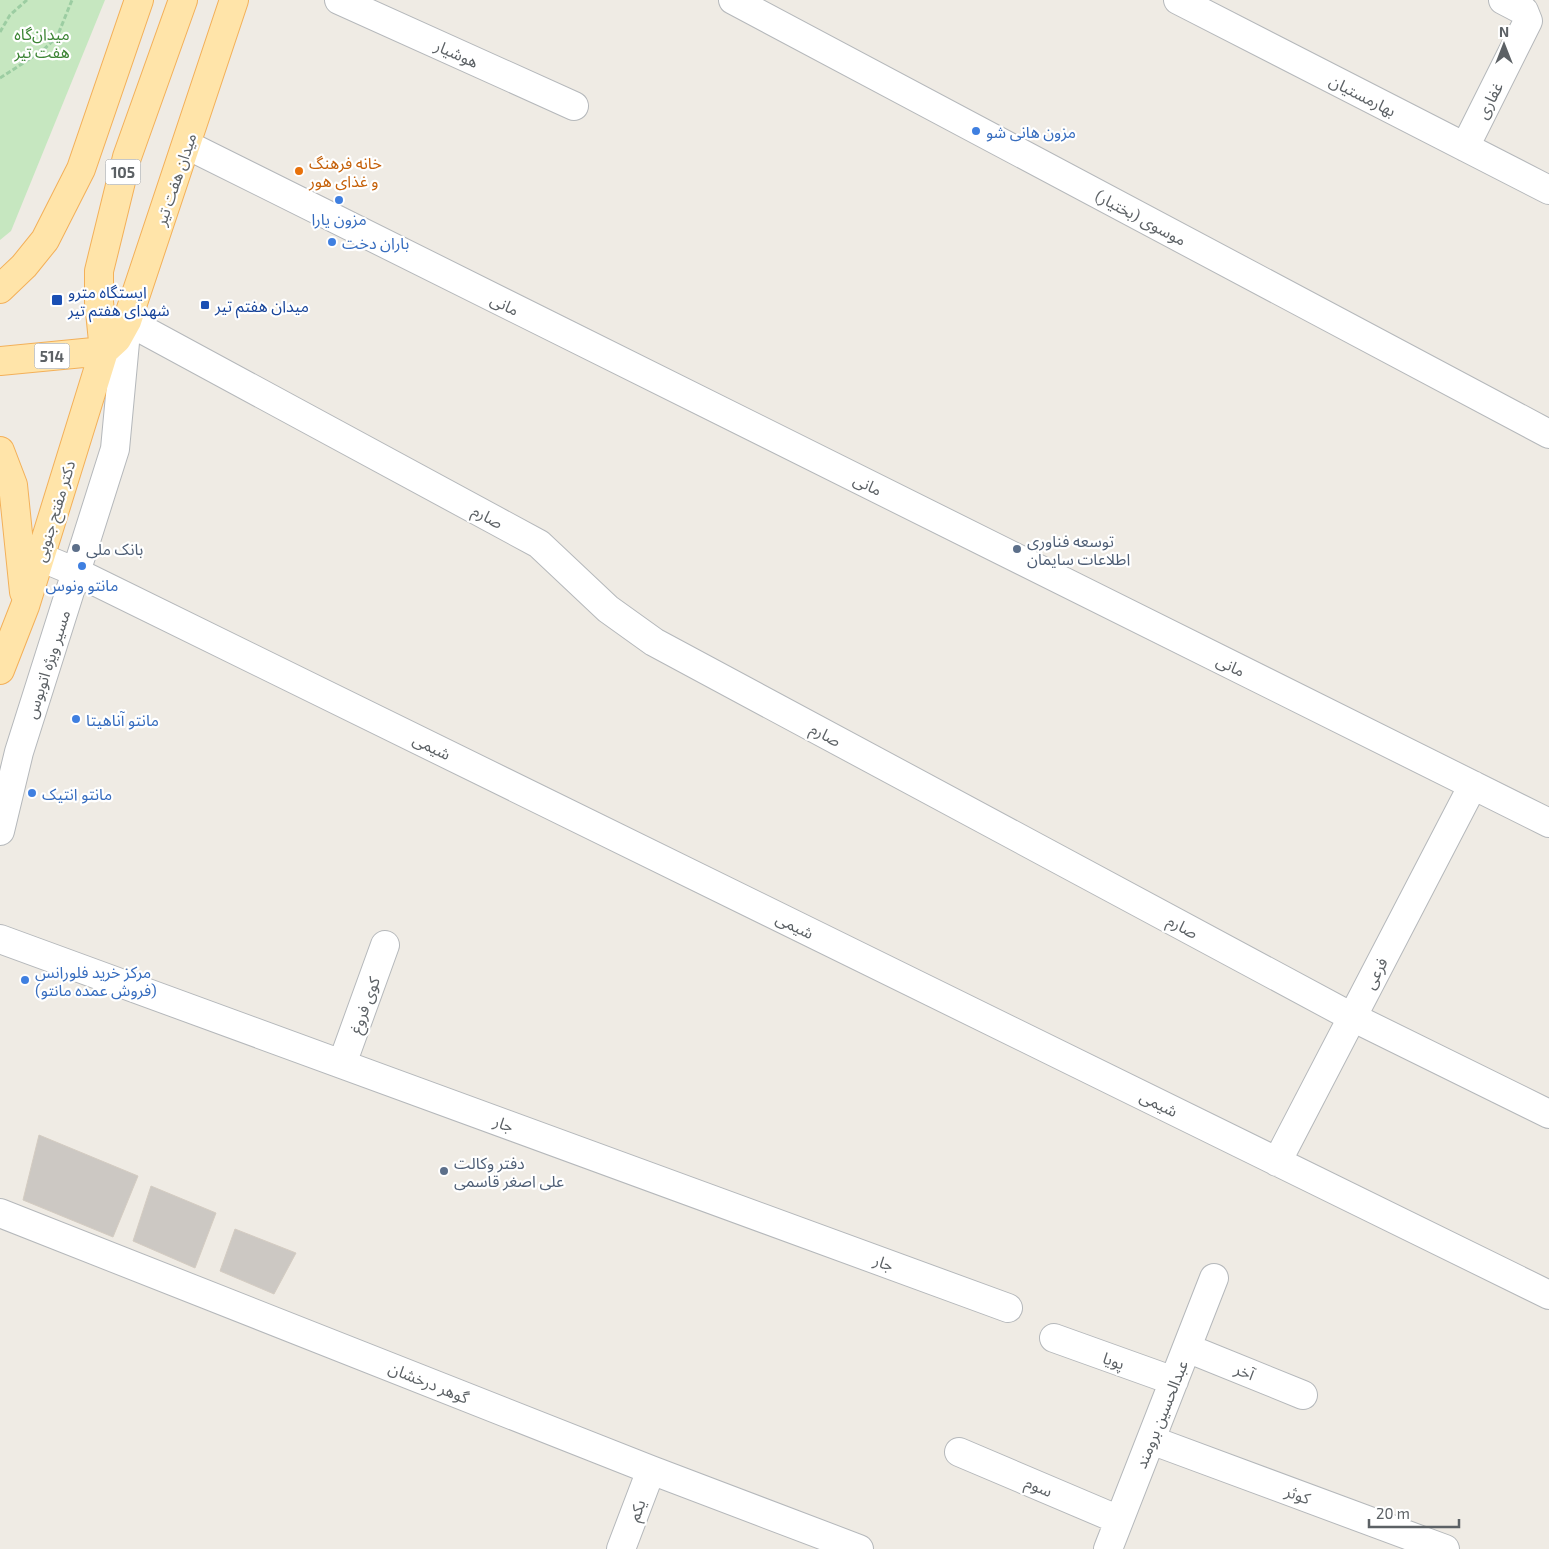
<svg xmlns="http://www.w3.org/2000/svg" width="1549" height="1549" viewBox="0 0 1549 1549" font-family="'Exo 2','Noto Sans Arabic',sans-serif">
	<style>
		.green { fill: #c6e7c0 }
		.building { fill: #ccc8c3; stroke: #d4ccc2 }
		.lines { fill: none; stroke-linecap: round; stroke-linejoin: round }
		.minor-casing { stroke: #b5b8bb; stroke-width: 30 }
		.major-casing { stroke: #f3b059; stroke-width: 30 }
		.path { stroke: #9ccda2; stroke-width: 3; stroke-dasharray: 5 2.5; stroke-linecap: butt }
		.minor { stroke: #fff; stroke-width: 28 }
		.major { stroke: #ffe4a9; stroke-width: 28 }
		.shop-dot { fill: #3f7fe0; stroke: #fff; stroke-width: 2 }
		.food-dot { fill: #e8710a; stroke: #fff; stroke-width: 2 }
		.transit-dot { fill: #1a4fb4; stroke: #fff; stroke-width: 2 }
		.service-dot { fill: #5c6f8a; stroke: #fff; stroke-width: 2 }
		.labels { text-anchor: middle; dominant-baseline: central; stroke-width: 4.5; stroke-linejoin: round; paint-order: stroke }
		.shield { fill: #fff; stroke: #8d9093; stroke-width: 1 }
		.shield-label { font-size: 15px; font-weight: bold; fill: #5c6165 }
		.park-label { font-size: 16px; fill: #3c8434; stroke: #fff }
		.street-label { font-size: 16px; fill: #5c6165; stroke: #fff }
		.shop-label { font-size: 16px; fill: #366cbe; stroke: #fff; text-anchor: start }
		.food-label { font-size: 16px; fill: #c56008; stroke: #fff; text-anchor: start }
		.transit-label { font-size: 16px; fill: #164399; stroke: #fff; text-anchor: start }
		.service-label { font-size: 16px; fill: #4e5e75; stroke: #fff; text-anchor: start }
	</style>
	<rect width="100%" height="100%" fill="#efebe4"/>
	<!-- green -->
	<path class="green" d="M0,0H105L11,231L0,240Z"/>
	<!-- building -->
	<path class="building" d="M39,1135L138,1176L113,1237L23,1200Z
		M151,1186L216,1213L195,1268L133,1241Z
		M235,1229L296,1253L274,1294L220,1271Z"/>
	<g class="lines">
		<defs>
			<path id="minor" d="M339,0L574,106
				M733,0L1549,434
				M1178,0L1549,190
				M187,145L1549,823
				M1465,147L1528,21L1524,11L1503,0
				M40,557L76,572L1549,1295
				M0,831L19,752L115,449L127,321L539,544L608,609L654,642L1352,1017L1549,1114
				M0,939L1008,1308
				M342,1064L385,945
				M1277,1162L1473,785
				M0,1213L651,1470L859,1549
				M1054,1338L1174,1381
				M1187,1348L1303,1395
				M1151,1440L1445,1549
				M959,1452L1119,1520
				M621,1549L651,1470
				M1108,1549L1214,1278"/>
			<path id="major" d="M0,289L24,266L45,240L81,169L139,0
				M104,351L117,339L127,321L234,0
				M0,361L104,351
				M0,451L13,485L24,592
				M0,670L25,606L104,351L99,302V271L127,157L183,0"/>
		</defs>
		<!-- minor casing -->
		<use href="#minor" class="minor-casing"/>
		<!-- major casing -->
		<use href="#major" class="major-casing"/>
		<!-- path -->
		<path class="path" d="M0,32L10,15L27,0
			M0,78L42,51L57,37L72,0"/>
		<!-- minor -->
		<use href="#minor" class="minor"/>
		<!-- major -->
		<use href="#major" class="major"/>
	</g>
	<!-- markers -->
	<g class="shop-dot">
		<circle cx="976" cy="131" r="5"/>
		<circle cx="339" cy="200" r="5"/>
		<circle cx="332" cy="242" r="5"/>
		<circle cx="82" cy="566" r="5"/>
		<circle cx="76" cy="719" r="5"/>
		<circle cx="32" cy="793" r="5"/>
		<circle cx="25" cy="980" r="5"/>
	</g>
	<circle class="food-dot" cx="299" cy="171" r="5"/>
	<g class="transit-dot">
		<rect x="51" y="294" width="12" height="12" rx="2.5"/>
		<rect x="200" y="300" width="10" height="10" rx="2.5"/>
	</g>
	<g class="service-dot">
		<circle cx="76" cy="548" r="5"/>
		<circle cx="1017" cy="549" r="5"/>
		<circle cx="444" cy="1171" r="5"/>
	</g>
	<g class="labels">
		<!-- shield labels -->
		<g class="shield">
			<rect x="105.5" y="159.5" width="35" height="25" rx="4"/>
			<rect x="34.5" y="343.5" width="35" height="25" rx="4"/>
		</g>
		<g class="shield-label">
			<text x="123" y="172">105</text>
			<text x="52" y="356">514</text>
		</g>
		<!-- park labels -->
		<g class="park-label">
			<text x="42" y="33">میدان‌گاه<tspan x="42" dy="18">هفت تیر</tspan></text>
		</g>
		<!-- street labels -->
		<g class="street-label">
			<text transform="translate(457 53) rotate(24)">هوشیار</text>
			<text transform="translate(1363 95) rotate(27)">بهارمستیان</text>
			<text transform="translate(1489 100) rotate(-63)">غفاری</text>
			<text transform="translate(175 179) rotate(-71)">میدان هفت تیر</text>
			<text transform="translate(1141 217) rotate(28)">موسوی (بختیار)</text>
			<text transform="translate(505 304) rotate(26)">مانی</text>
			<text transform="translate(868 484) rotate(26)">مانی</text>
			<text transform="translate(54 511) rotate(-73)">دکتر مفتح جنوبی</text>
			<text transform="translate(488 516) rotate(28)">صارم</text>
			<text transform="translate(47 664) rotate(-72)">مسیر ویژه اتوبوس</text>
			<text transform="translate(1231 665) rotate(26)">مانی</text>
			<text transform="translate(826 734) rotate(28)">صارم</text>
			<text transform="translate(432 746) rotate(26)">شیمی</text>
			<text transform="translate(795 925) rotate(26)">شیمی</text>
			<text transform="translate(1183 926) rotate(28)">صارم</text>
			<text transform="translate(1375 973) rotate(-63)">فرعی</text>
			<text transform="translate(364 1005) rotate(-70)">کوی فروغ</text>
			<text transform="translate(1159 1103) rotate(26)">شیمی</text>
			<text transform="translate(504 1123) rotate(20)">جار</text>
			<text transform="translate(884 1262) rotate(20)">جار</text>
			<text transform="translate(1114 1360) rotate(20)">پویا</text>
			<text transform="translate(1245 1371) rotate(22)">آخر</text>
			<text transform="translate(429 1382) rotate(22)">گوهر درخشان</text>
			<text transform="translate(1161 1414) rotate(-68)">عبدالحسین برومند</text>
			<text transform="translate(1039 1486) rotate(23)">سوم</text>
			<text transform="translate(1298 1494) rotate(20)">کوثر</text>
			<text transform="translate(636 1510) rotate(-69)">یکم</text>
		</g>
		<!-- shop labels -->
		<g class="shop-label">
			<text x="986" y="131">مزون هانی شو</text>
			<text x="339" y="218" text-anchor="middle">مزون یارا</text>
			<text x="342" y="242">باران دخت</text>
			<text x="82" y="584" text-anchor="middle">مانتو ونوس</text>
			<text x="86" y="719">مانتو آناهیتا</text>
			<text x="42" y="793">مانتو انتیک</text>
			<text x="35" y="971">مرکز خرید فلورانس<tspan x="35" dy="18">(فروش عمده مانتو)</tspan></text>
		</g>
		<!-- food labels -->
		<g class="food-label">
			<text x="309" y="162">خانه فرهنگ<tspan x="309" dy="18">و غذای هور</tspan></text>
		</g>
		<!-- transit labels -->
		<g class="transit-label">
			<text x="68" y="291">ایستگاه مترو<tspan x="68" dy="18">شهدای هفتم تیر</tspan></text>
			<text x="215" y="305">میدان هفتم تیر</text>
		</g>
		<!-- service labels -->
		<g class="service-label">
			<text x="1027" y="540">توسعه فناوری<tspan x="1027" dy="18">اطلاعات سایمان</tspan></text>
			<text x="86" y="548">بانک ملی</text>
			<text x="454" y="1162">دفتر وکالت<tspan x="454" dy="18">علی اصغر قاسمی</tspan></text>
		</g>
	</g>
	<!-- north arrow -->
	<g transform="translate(1504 45)" stroke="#ffffff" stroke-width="4" paint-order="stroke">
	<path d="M0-4L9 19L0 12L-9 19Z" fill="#5c6165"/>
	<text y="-8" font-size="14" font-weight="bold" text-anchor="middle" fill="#5c6165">N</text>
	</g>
	<!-- scale -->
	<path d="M1369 1519v8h90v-8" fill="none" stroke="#5c6165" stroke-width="2.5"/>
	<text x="1376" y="1519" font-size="15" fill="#5c6165" stroke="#ffffff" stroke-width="4" paint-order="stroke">20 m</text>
</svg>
